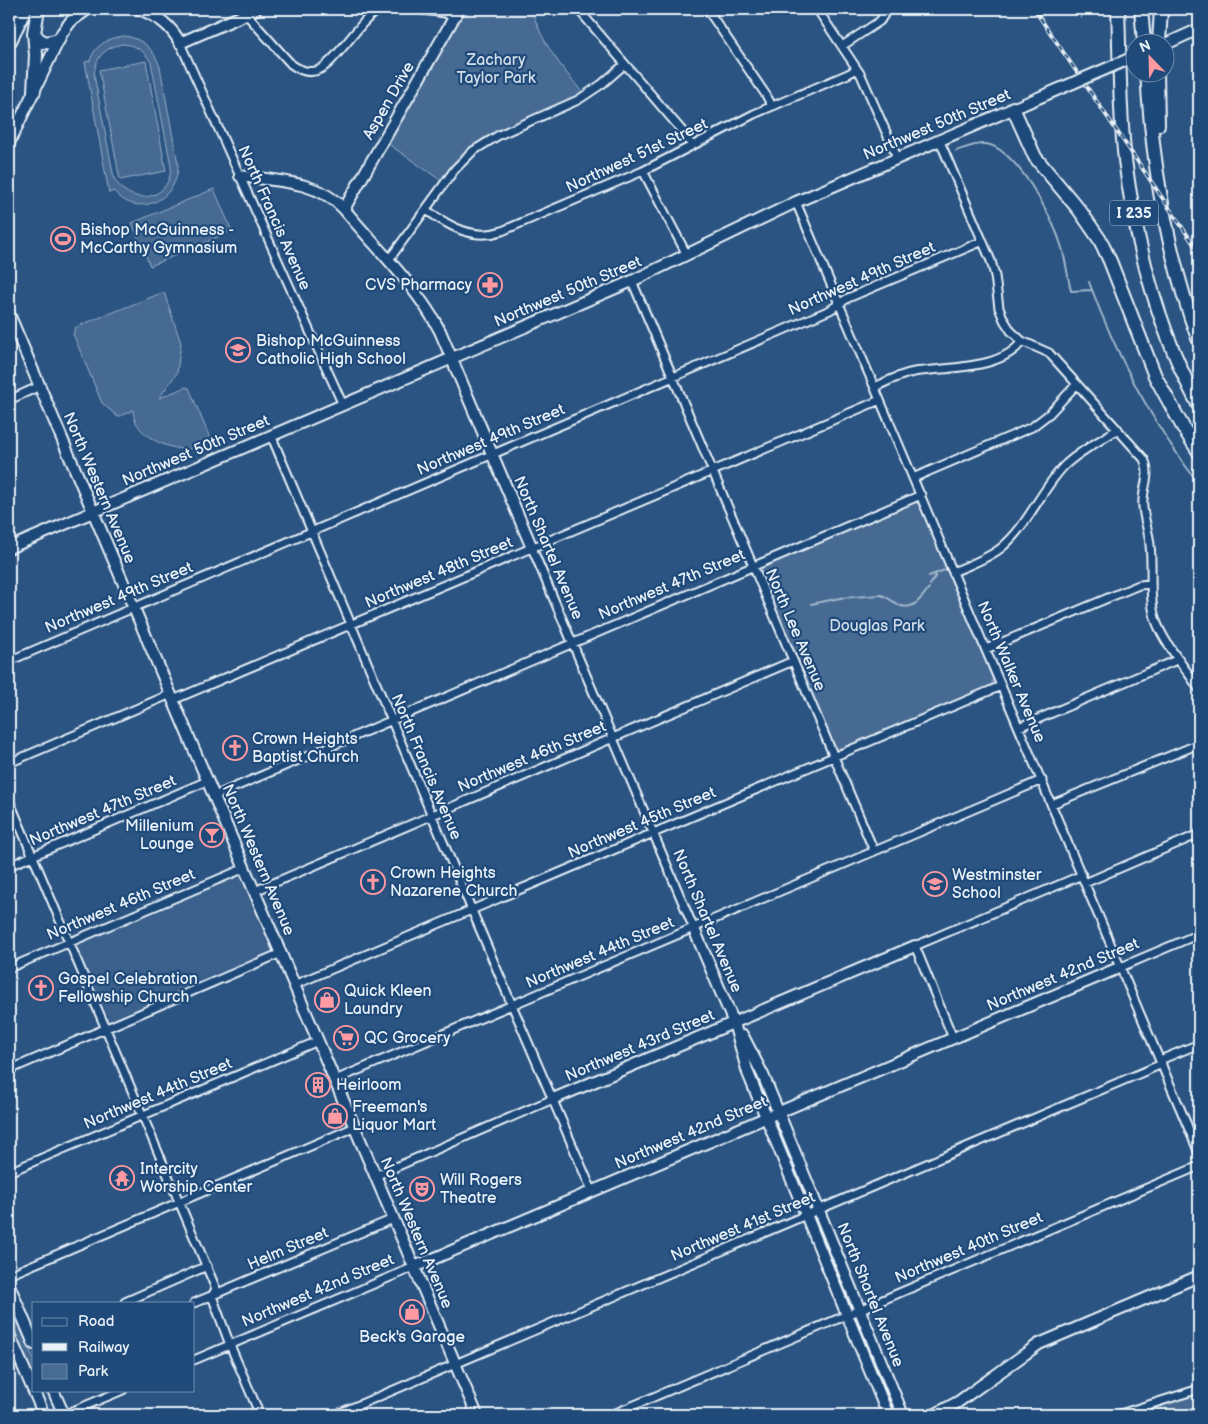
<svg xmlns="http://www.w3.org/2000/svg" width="1208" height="1424" viewBox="0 0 1208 1424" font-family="'Balsamiq Sans',sans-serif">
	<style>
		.built { fill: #3a608b }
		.green { fill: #476b93; stroke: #98aec6; fill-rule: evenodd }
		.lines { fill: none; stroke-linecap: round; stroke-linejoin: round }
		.stream { stroke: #a0b6cb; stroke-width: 2 }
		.street-casing { stroke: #e8f1f8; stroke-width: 11 }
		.secondary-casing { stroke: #e8f1f8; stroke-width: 14 }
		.highway-casing { stroke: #e8f1f8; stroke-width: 16 }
		.street { stroke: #1f4a7a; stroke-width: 7 }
		.secondary { stroke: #1f4a7a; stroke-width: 10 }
		.highway { stroke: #1f4a7a; stroke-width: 12 }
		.rail-casing { stroke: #e8f1f8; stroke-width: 4 }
		.rail { stroke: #1f4a7a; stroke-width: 2; stroke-dasharray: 5.5; stroke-linecap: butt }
		.secondary-bridge-casing { stroke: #e8f1f8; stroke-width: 14; stroke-linecap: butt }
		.secondary-bridge { stroke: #1f4a7a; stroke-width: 10 }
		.labels { text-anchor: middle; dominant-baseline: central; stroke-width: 4.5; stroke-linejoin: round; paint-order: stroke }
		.shield { fill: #1f4a7a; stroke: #acbfd2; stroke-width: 1 }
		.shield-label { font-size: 15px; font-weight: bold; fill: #e8f1f8 }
		.park-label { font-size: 16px; fill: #d0dde9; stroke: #1f4a7a }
		.street-label { font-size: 16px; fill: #e8f1f8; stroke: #1f4a7a }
		.poi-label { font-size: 16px; fill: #e8f1f8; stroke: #1f4a7a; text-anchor: start }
	</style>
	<rect width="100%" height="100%" fill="#2b5482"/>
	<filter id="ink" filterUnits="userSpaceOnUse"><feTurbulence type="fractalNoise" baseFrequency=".02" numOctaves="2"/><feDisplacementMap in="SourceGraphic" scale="10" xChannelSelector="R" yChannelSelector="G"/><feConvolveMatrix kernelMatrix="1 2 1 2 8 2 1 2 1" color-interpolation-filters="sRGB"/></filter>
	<g filter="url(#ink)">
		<!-- built -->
		<path class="built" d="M241,875L273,951L110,1021L76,945Z"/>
		<!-- green -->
		<path class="green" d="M464,9H532C540,41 562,68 583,93L559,105L486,137L474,145L454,164L443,182L387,143Z
			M125,36C144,39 154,50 160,67L178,164C179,200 137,220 114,191L109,193L85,62L90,61C94,45 110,37 125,36ZM123,44C136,45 144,51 151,62L171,166C171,201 130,208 114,178L95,80C92,60 104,47 123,44Z
			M146,61L166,171L120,180L99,70Z
			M214,189L232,231L150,266L132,223Z
			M164,292L181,343L177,373L159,398L186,387L189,388L212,443C203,446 192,450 182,449C162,447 133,433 133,410L118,417L102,403L73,334L76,327Z
			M915,502L921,507L993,676L992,683L990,686L843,748H838L832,743L761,575L760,571L765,564Z
			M776,1119L813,1206L807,1209L771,1121Z
			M817,1216L854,1306L848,1308L811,1219Z
			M9,1302L34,1360V1383L9,1324Z
			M858,1318L899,1415H892L853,1320Z
			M1199,1392V1415H1126Z"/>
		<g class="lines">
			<!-- stream -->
			<path class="stream" d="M1081,18L1082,9
				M956,151C965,148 976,143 986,144C1015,148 1052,216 1060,242C1066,258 1067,275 1071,291L1092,290
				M1089,282C1116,355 1152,423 1199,484
				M929,576L950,568
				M930,585L936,575
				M811,604L840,598L881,595C888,597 893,602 899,605C913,612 921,598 929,588"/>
			<defs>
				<path id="street" d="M415,9L445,13L454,18
					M578,9L684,133L692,146
					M707,9L766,95L772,106
					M817,9L861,75L897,157
					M246,14L291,64C315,82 328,65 343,47C350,39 357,30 364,22L371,15L383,9
					M180,43L343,405
					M842,46L880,21L885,13V9
					M939,139L991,261L995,276L999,308L1004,320L1011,331L1022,341L1049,353L1144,459C1152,476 1141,490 1143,507C1144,520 1149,532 1150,545C1153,570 1148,597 1156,621C1165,645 1185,667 1199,689
					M643,171L687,255
					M796,202L1199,1153
					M426,210C449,226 473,241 502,231L643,171L754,114L848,74L857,69
					M388,261L455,169L473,151L499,135L578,100L602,84L625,64
					M632,281L874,851
					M875,387C888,381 901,374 914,372C945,367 1003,370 1022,341
					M9,400L40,386
					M271,435L512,1005L592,1191
					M913,478L1032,427L1049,414L1077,384
					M532,548L694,929
					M953,572C969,565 987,559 1001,548C1028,526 1040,491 1064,466C1079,451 1100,441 1118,429
					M986,649L1139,585L1151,584
					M9,661L830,310L848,298L983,241
					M173,700L880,400
					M1019,727L1179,659
					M9,763L171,694
					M214,796L921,495
					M9,800L216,1289L212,1296L230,1345L260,1415
					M1052,804L1199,744
					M9,866L207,781
					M1085,883L1199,834
					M255,891L793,661
					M1121,967L1199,934
					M9,968L245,868
					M294,985L1001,686
					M953,1038L915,946L1082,875
					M1160,1060L1199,1044
					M9,1070L281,953
					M335,1080L1042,780
					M9,1172L318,1041
					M375,1176L553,1099
					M9,1275L355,1127
					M125,1302L207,1266
					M194,1303L393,1219
					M194,1360L414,1267
					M63,1415L123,1390
					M335,1415L1162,1064
					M611,1415L1199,1166
					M1117,1415L1199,1389"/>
				<path id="secondary" d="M139,9C157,16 171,25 180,43L246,14L256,9
					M1166,44L1199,29
					M9,143L62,33L71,21L88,9
					M240,176C276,181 317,180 344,209C376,248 416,285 440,331L532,548
					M344,209L459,9
					M9,314L477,1415
					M9,548L632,281L796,202L1073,83
					M694,929L734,1023L748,1073L888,1415
					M743,1036L763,1075L903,1415
					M553,1099L915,946
					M414,1267L1121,967
					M9,1285L34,1344
					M9,1334L44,1415
					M53,1390L64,1415
					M934,1415L958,1402L1039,1344L1199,1276"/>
				<path id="highway" d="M1118,9C1120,59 1119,110 1125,160C1136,245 1159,331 1199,406
					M1141,9L1144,42
					M34,33C41,44 46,44 58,40
					M1159,42L1161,9
					M9,43L25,9
					M1147,72C1152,164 1167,255 1199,341
					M1157,72L1158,125
					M34,91L36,55L34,33L38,9
					M1013,108L1035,157L1080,211L1100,240L1110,261L1155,376L1184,429L1199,452"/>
			</defs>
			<!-- street casing -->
			<use href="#street" class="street-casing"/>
			<!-- secondary casing -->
			<use href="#secondary" class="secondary-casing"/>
			<!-- highway casing -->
			<use href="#highway" class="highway-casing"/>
			<!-- street -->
			<use href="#street" class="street"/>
			<!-- secondary -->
			<use href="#secondary" class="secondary"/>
			<!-- highway -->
			<use href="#highway" class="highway"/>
			<defs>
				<path id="rail" d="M1034,9L1199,252"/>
			</defs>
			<!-- rail casing -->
			<use href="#rail" class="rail-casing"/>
			<!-- rail -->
			<use href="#rail" class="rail"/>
			<defs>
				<path id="secondary-bridge" d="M1073,83L1136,56"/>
			</defs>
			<!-- secondary-bridge casing -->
			<use href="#secondary-bridge" class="secondary-bridge-casing"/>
			<!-- secondary-bridge -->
			<use href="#secondary-bridge" class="secondary-bridge"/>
		</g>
	</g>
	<!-- icons -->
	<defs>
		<symbol id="stadium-ring" viewBox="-11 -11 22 22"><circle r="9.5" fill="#1f4a7a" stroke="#ff9aa2" stroke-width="1.5"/><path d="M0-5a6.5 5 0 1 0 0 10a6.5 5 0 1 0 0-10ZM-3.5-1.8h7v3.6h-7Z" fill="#ff9aa2"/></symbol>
		<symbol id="pharmacy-ring" viewBox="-11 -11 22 22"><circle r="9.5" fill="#1f4a7a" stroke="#ff9aa2" stroke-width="1.5"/><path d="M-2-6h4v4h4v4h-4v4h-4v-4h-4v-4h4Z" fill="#ff9aa2"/></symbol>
		<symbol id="school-ring" viewBox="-11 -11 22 22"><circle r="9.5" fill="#1f4a7a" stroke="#ff9aa2" stroke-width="1.5"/><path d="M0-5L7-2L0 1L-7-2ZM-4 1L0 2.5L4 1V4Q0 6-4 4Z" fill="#ff9aa2"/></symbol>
		<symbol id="church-ring" viewBox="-11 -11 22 22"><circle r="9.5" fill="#1f4a7a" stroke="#ff9aa2" stroke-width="1.5"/><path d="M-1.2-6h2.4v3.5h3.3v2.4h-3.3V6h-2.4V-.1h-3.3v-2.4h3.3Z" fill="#ff9aa2"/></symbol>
		<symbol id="bar-ring" viewBox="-11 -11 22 22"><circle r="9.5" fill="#1f4a7a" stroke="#ff9aa2" stroke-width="1.5"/><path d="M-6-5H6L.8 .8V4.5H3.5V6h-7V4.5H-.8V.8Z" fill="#ff9aa2"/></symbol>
		<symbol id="shop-ring" viewBox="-11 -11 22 22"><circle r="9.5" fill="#1f4a7a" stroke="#ff9aa2" stroke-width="1.5"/><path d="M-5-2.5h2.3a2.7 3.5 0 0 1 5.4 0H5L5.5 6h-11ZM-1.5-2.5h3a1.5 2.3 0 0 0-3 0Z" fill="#ff9aa2"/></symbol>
		<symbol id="supermarket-ring" viewBox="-11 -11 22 22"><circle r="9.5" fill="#1f4a7a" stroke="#ff9aa2" stroke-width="1.5"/><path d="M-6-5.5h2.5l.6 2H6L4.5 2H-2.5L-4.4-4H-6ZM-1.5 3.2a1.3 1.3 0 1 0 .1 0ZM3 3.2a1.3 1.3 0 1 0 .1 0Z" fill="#ff9aa2"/></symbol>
		<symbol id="building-ring" viewBox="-11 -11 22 22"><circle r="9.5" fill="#1f4a7a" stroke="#ff9aa2" stroke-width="1.5"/><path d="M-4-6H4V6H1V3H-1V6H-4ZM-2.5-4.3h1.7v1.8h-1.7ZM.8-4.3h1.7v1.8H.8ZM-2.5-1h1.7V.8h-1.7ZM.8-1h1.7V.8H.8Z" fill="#ff9aa2"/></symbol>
		<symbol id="temple-ring" viewBox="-11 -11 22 22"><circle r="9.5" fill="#1f4a7a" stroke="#ff9aa2" stroke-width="1.5"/><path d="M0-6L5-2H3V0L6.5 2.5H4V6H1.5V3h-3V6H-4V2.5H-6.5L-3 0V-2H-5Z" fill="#ff9aa2"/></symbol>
		<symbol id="theatre-ring" viewBox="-11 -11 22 22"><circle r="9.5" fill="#1f4a7a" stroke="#ff9aa2" stroke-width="1.5"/><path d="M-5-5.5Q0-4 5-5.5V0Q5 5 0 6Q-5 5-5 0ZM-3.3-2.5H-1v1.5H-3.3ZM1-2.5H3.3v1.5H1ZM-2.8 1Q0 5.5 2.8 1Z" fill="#ff9aa2"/></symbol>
	</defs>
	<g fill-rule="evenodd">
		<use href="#stadium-ring" x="49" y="225" width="28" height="28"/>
		<use href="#pharmacy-ring" x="476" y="271" width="28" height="28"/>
		<use href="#school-ring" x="224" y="336" width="28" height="28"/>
		<use href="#church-ring" x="221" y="734" width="28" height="28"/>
		<use href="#bar-ring" x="198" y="821" width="28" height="28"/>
		<use href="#church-ring" x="359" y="868" width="28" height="28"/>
		<use href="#school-ring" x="921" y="870" width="28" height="28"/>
		<use href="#church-ring" x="27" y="974" width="28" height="28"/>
		<use href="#shop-ring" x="313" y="986" width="28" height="28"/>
		<use href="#supermarket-ring" x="332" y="1024" width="28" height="28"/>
		<use href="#building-ring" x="304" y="1071" width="28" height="28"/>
		<use href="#shop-ring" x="321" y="1102" width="28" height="28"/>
		<use href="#temple-ring" x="108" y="1164" width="28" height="28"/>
		<use href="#theatre-ring" x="408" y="1175" width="28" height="28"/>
		<use href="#shop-ring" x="398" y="1298" width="28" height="28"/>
	</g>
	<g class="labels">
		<!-- shield labels -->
		<rect class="shield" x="1110" y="200.5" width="48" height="25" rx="4"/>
		<g class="shield-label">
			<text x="1134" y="213">I 235</text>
		</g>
		<!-- park labels -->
		<g class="park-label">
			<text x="496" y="60">Zachary<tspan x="496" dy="18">Taylor Park</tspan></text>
			<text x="877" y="626">Douglas Park</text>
		</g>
		<!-- street labels -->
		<g class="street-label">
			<text transform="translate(389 101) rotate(-60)">Aspen Drive</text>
			<text transform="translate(937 125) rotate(-23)">Northwest 50th Street</text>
			<text transform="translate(637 156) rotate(-25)">Northwest 51st Street</text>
			<text transform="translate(274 218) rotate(66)">North Francis Avenue</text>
			<text transform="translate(862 279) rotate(-24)">Northwest 49th Street</text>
			<text transform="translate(568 292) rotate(-23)">Northwest 50th Street</text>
			<text transform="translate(491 440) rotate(-23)">Northwest 49th Street</text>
			<text transform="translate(196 451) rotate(-23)">Northwest 50th Street</text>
			<text transform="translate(99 488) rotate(67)">North Western Avenue</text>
			<text transform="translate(548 548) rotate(67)">North Shartel Avenue</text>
			<text transform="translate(439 573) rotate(-23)">Northwest 48th Street</text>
			<text transform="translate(672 585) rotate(-23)">Northwest 47th Street</text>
			<text transform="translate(119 598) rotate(-23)">Northwest 49th Street</text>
			<text transform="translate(795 630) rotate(67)">North Lee Avenue</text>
			<text transform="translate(1011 672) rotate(67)">North Walker Avenue</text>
			<text transform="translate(532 757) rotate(-23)">Northwest 46th Street</text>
			<text transform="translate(426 767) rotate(67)">North Francis Avenue</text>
			<text transform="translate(103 811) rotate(-23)">Northwest 47th Street</text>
			<text transform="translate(642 823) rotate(-23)">Northwest 45th Street</text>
			<text transform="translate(258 860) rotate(67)">North Western Avenue</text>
			<text transform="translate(121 905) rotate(-23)">Northwest 46th Street</text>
			<text transform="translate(707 921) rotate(67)">North Shartel Avenue</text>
			<text transform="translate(600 953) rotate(-23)">Northwest 44th Street</text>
			<text transform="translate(1063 975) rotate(-23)">Northwest 42nd Street</text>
			<text transform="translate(640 1046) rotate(-23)">Northwest 43rd Street</text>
			<text transform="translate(158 1094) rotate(-23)">Northwest 44th Street</text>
			<text transform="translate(691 1133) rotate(-23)">Northwest 42nd Street</text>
			<text transform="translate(743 1227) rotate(-23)">Northwest 41st Street</text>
			<text transform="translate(416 1233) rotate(67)">North Western Avenue</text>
			<text transform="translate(969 1248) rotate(-23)">Northwest 40th Street</text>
			<text transform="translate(288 1249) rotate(-23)">Helm Street</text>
			<text transform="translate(318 1291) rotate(-23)">Northwest 42nd Street</text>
			<text transform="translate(870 1295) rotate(68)">North Shartel Avenue</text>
		</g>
		<!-- poi labels -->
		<g class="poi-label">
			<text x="80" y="230">Bishop McGuinness -<tspan x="80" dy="18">McCarthy Gymnasium</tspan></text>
			<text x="472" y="285" text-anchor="end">CVS Pharmacy</text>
			<text x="256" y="341">Bishop McGuinness<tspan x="256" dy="18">Catholic High School</tspan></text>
			<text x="252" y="739">Crown Heights<tspan x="252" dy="18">Baptist Church</tspan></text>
			<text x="194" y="826" text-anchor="end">Millenium<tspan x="194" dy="18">Lounge</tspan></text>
			<text x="390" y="873">Crown Heights<tspan x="390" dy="18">Nazarene Church</tspan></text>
			<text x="952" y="875">Westminster<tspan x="952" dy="18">School</tspan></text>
			<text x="58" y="979">Gospel Celebration<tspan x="58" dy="18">Fellowship Church</tspan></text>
			<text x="344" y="991">Quick Kleen<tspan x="344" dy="18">Laundry</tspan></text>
			<text x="364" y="1038">QC Grocery</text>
			<text x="336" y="1085">Heirloom</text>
			<text x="352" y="1107">Freeman's<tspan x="352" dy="18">Liquor Mart</tspan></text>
			<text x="140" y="1169">Intercity<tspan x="140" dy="18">Worship Center</tspan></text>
			<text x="440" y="1180">Will Rogers<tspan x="440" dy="18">Theatre</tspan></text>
			<text x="412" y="1337" text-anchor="middle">Beck's Garage</text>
		</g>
	</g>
	<!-- margin -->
	<rect width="1208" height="1424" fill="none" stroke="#1f4a7a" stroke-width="30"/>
	<rect x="15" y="15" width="1178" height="1394" fill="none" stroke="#e8f1f8" stroke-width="2" filter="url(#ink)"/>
	<!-- legend -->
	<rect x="32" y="1302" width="162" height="90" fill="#1f4a7a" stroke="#6f8dac"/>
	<rect x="42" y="1318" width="25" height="8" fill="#1f4a7a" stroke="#6f8dac"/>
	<text x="78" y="1326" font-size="15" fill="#e8f1f8">Road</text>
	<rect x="42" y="1343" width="25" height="8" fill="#e8f1f8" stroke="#6f8dac"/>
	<text x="78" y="1352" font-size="15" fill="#e8f1f8">Railway</text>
	<rect x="42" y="1364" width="25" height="15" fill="#476b93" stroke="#6f8dac"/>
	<text x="78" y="1376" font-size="15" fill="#e8f1f8">Park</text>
	<!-- north arrow -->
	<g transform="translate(1150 58) rotate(337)"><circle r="24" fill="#1f4a7a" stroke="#6f8dac"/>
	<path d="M0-4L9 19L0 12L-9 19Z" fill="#ff9aa2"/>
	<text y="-8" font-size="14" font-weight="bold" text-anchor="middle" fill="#e8f1f8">N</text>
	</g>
</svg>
